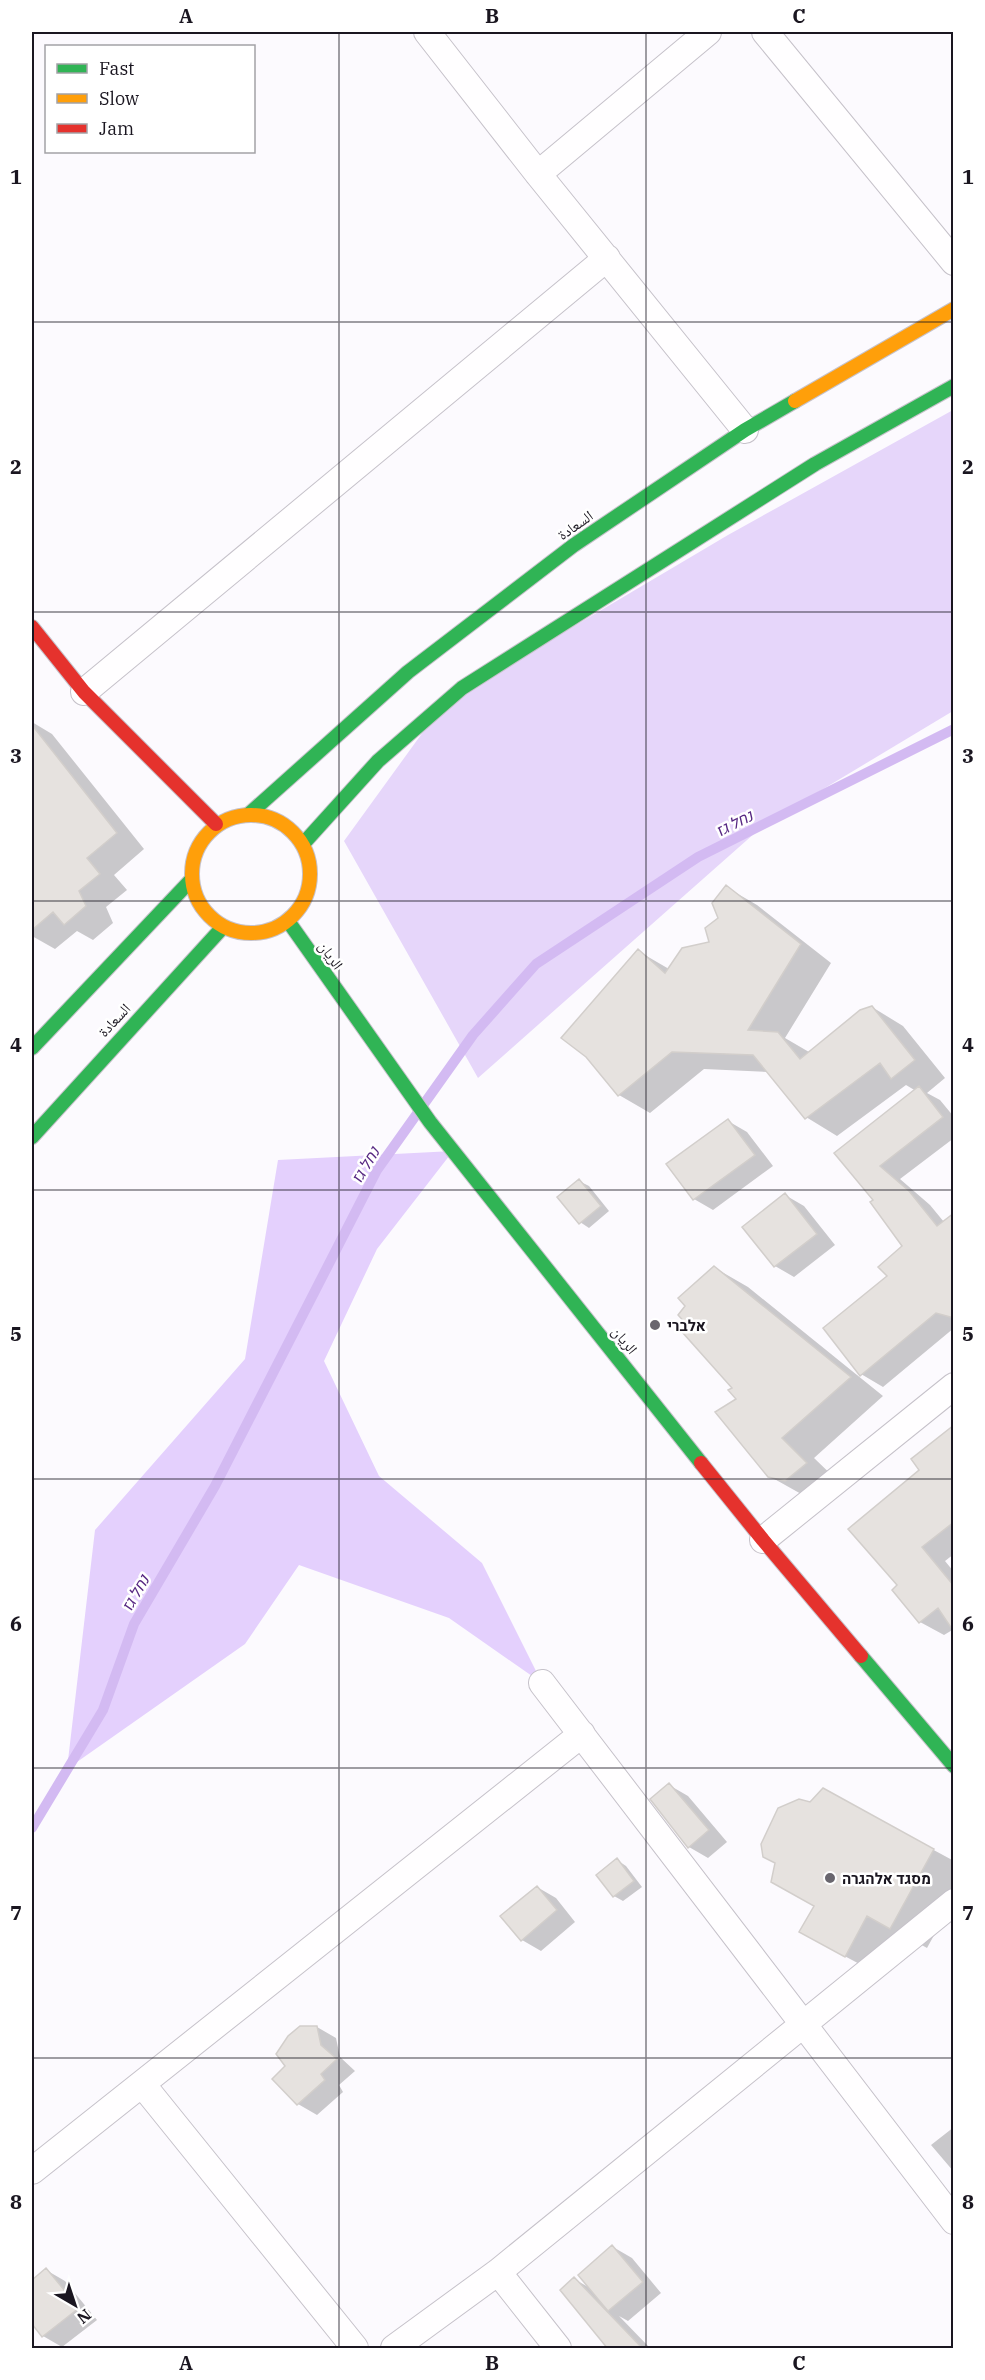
<svg xmlns="http://www.w3.org/2000/svg" width="985" height="2380" viewBox="0 0 985 2380" font-family="'IBM Plex Serif','Noto Naskh Arabic',Heebo,serif">
	<style>
		.green { fill: #e6d6fa }
		.forest { fill: #e4d0fd }
		.shadow { fill: #0003 }
		.lines { fill: none; stroke-linecap: round; stroke-linejoin: round }
		.stream { stroke: #d3baf2; stroke-width: 10 }
		.building { fill: #e6e2df; stroke: #d2cecb; stroke-width: 1.5 }
		.street-casing { stroke: #c6c2ca; stroke-width: 28 }
		.fast-casing { stroke: #c6c2ca; stroke-width: 16 }
		.slow-casing { stroke: #c6c2ca; stroke-width: 16 }
		.jam-casing { stroke: #c6c2ca; stroke-width: 16 }
		.street { stroke: #fffeff; stroke-width: 26 }
		.fast { stroke: #30b455; stroke-width: 14 }
		.slow { stroke: #ff9f0a; stroke-width: 14 }
		.jam { stroke: #e5322d; stroke-width: 14 }
		.grid { fill: none; stroke: #1a1620; stroke-width: 1.5; stroke-opacity: 0.55 }
		.poi-dot { fill: #69666e; stroke: #fff; stroke-width: 2 }
		.labels { text-anchor: middle; dominant-baseline: central; stroke-width: 5; stroke-linejoin: round; paint-order: stroke }
		.street-label { font-size: 15px; fill: #1a1620; stroke: #fff }
		.poi-label { font-size: 15px; font-weight: bold; fill: #1a1620; stroke: #fff; text-anchor: start }
		.water-label { font-size: 16px; font-style: italic; fill: #582983; stroke: #fff }
		.neatline { fill: none; stroke: #1a1620; stroke-width: 2 }
		.grid-label { font-size: 20px; text-anchor: middle; font-weight: bold; fill: #1a1620 }
	</style>
	<rect width="100%" height="100%" fill="#fcfafe"/>
	<!-- green -->
	<path class="green" d="M953,410V711L765,824L478,1078L344,841L444,703L728,535Z"/>
	<!-- forest -->
	<path class="forest" d="M453,1151L377,1249L324,1361L379,1476L482,1563L542,1683L449,1618L299,1565L245,1644L67,1769L95,1530L245,1359L278,1160Z"/>
	<!-- shadow -->
	<path class="shadow" d="M32,722L52,734L144,849L114,875L127,890L106,907L113,923L93,940L77,931L55,949L32,936Z
		M726,887L757,905L831,963L785,1038L809,1052L872,1007L903,1026L945,1078L927,1093L940,1100L954,1117V1138L900,1179L930,1205L944,1222L954,1215V1328L883,1387L861,1374L889,1276L904,1247L875,1200L836,1154L916,1091L906,1085L837,1136L806,1117L768,1072L704,1069L650,1113L619,1095L638,951L669,969L711,944L720,918Z
		M728,1121L747,1132L773,1166L713,1210L694,1199Z
		M579,1181L589,1186L609,1211L589,1228L580,1222Z
		M785,1195L804,1206L835,1245L794,1277L775,1266L744,1227Z
		M715,1268L748,1287L883,1396L814,1458L839,1482L803,1495L769,1476L734,1388L693,1328Z
		M954,1440V1554L945,1561L954,1572V1629L944,1635L920,1622L899,1586L921,1470Z
		M669,1785L688,1796L727,1842L708,1858L689,1847Z
		M823,1790L954,1861V1899L927,1948L904,1935L882,1976L837,1952L815,1906L810,1804Z
		M617,1860L626,1866L642,1887L623,1901L614,1896Z
		M537,1887L556,1898L575,1922L541,1951L522,1940Z
		M317,2027L336,2038L340,2057L355,2071L339,2085L343,2092L317,2115L298,2104L287,2066Z
		M954,2127V2172L931,2145Z
		M613,2247L632,2258L661,2293L628,2321L619,2316L650,2348H609L574,2279L590,2288Z
		M46,2270L65,2281L97,2320L62,2347L43,2336L32,2322V2282Z"/>
	<g class="lines">
		<!-- stream -->
		<path class="stream" d="M32,1828L103,1710L134,1624L215,1486L377,1170L473,1035L536,964L698,857L954,729"/>
	</g>
	<!-- building -->
	<path class="building" d="M32,725L117,833L87,858L100,874L79,891L86,906L64,925L53,912L32,930Z
		M726,885L801,944L748,1030L778,1032L800,1059L860,1010L872,1006L915,1060L891,1079L880,1063L805,1119L753,1055L672,1052L618,1096L586,1057L561,1038L638,949L665,973L682,948L709,942L705,928L718,918L712,903Z
		M919,1086L943,1117L880,1166L909,1191L937,1226L954,1213V1318L936,1313L860,1376L823,1328L887,1276L878,1267L902,1246L870,1202L873,1200L834,1153Z
		M728,1119L755,1155L693,1200L666,1164Z
		M579,1179L601,1206L579,1224L557,1197Z
		M785,1193L817,1234L774,1267L742,1227Z
		M714,1266L851,1377L782,1438L807,1463L785,1481L768,1477L715,1412L736,1399L728,1390L732,1388L683,1333L690,1328L678,1315L685,1306L678,1298Z
		M954,1425V1522L922,1547L954,1586V1632L938,1608L919,1623L892,1590L897,1585L848,1529L919,1470L911,1459Z
		M669,1783L709,1830L688,1848L650,1799Z
		M823,1788L934,1849L890,1929L867,1916L845,1957L799,1932L814,1906L771,1882L775,1863L763,1857L761,1844L778,1808L799,1799L810,1802Z
		M617,1858L634,1881L613,1897L596,1875Z
		M537,1886L557,1910L521,1941L500,1916Z
		M300,2026H317L321,2045L337,2059L321,2074L325,2080L297,2105L272,2079L285,2066L276,2054L288,2036Z
		M612,2245L643,2282L608,2311L578,2275Z
		M46,2268L79,2308L42,2337L32,2324V2280Z
		M574,2277L643,2349H608L560,2290Z"/>
	<g class="lines">
		<defs>
			<path id="street" d="M427,32L538,174L745,430
				M765,32L954,262
				M538,174L708,32
				M84,692L607,258
				M763,1540L954,1386
				M542,1683L954,2221
				M142,2084L355,2348
				M32,2171L582,1734
				M498,2272L558,2348
				M394,2348L498,2272L954,1902"/>
			<path id="fast" d="M248,815L408,672L574,545L745,430L795,401
				M303,844L378,761L462,688L815,464L954,386
				M288,921L430,1122L701,1463
				M32,1048L192,879
				M32,1137L223,927
				M861,1656L954,1766"/>
			<path id="slow" d="M795,401L954,309
				M192 874a59 59 0 1 1 118 0a59 59 0 1 1-118 0Z"/>
			<path id="jam" d="M32,627L84,692L216,824
				M701,1463L763,1540L861,1656"/>
		</defs>
		<!-- street casing -->
		<use href="#street" class="street-casing"/>
		<!-- fast casing -->
		<use href="#fast" class="fast-casing"/>
		<!-- slow casing -->
		<use href="#slow" class="slow-casing"/>
		<!-- jam casing -->
		<use href="#jam" class="jam-casing"/>
		<!-- street -->
		<use href="#street" class="street"/>
		<!-- fast -->
		<use href="#fast" class="fast"/>
		<!-- slow -->
		<use href="#slow" class="slow"/>
		<!-- jam -->
		<use href="#jam" class="jam"/>
	</g>
	<!-- grid -->
	<path class="grid" d="M339,32V2348M646,32V2348M32,322H954M32,612H954M32,901H954M32,1190H954M32,1479H954M32,1768H954M32,2058H954"/>
	<!-- markers -->
	<g class="poi-dot">
		<circle cx="655" cy="1325" r="6"/>
		<circle cx="830" cy="1878" r="6"/>
	</g>
	<g class="labels">
		<!-- street labels -->
		<g class="street-label">
			<text transform="translate(575 525) rotate(-35)">السعادة</text>
			<text transform="translate(331 955) rotate(55)">الريان</text>
			<text transform="translate(114 1020) rotate(-47)">السعادة</text>
			<text transform="translate(625 1340) rotate(51)">الريان</text>
		</g>
		<!-- poi labels -->
		<g class="poi-label">
			<text x="667" y="1325">אלברי</text>
			<text x="842" y="1878">מסגד אלהגרה</text>
		</g>
		<!-- water labels -->
		<g class="water-label">
			<text transform="translate(734 823) rotate(-27)">נחל גז</text>
			<text transform="translate(365 1165) rotate(-59)">נחל גז</text>
			<text transform="translate(135 1593) rotate(-60)">נחל גז</text>
		</g>
	</g>
	<!-- border -->
	<rect width="985" height="2380" fill="none" stroke="#ffffff" stroke-width="66"/>
	<!-- legend -->
	<rect x="45" y="45" width="210" height="108" fill="#ffffff" stroke="#a3a2a6" stroke-width="1.5"/>
	<rect x="57" y="64" width="30" height="9" fill="#30b455" stroke="#a3a2a6" stroke-width="1.5"/>
	<text x="99" y="75" font-size="18" fill="#1a1620">Fast</text>
	<rect x="57" y="94" width="30" height="9" fill="#ff9f0a" stroke="#a3a2a6" stroke-width="1.5"/>
	<text x="99" y="105" font-size="18" fill="#1a1620">Slow</text>
	<rect x="57" y="124" width="30" height="9" fill="#e5322d" stroke="#a3a2a6" stroke-width="1.5"/>
	<text x="99" y="135" font-size="18" fill="#1a1620">Jam</text>
	<!-- north arrow -->
	<g transform="translate(75 2305) rotate(141)" stroke="#ffffff" stroke-width="4.5" paint-order="stroke">
	<path d="M0-4.5L10 22L0 15L-10 22Z" fill="#1a1620"/>
	<text y="-9" font-size="16" font-weight="bold" text-anchor="middle" fill="#1a1620">N</text>
	</g>
	<rect x="33" y="33" width="919" height="2314" class="neatline"/>
	<g class="grid-label">
		<text x="186" y="23">A</text>
		<text x="492" y="23">B</text>
		<text x="799" y="23">C</text>
		<text x="16" y="184">1</text>
		<text x="968" y="184">1</text>
		<text x="16" y="474">2</text>
		<text x="968" y="474">2</text>
		<text x="16" y="763">3</text>
		<text x="968" y="763">3</text>
		<text x="16" y="1052">4</text>
		<text x="968" y="1052">4</text>
		<text x="16" y="1341">5</text>
		<text x="968" y="1341">5</text>
		<text x="16" y="1631">6</text>
		<text x="968" y="1631">6</text>
		<text x="16" y="1920">7</text>
		<text x="968" y="1920">7</text>
		<text x="16" y="2209">8</text>
		<text x="968" y="2209">8</text>
		<text x="186" y="2370">A</text>
		<text x="492" y="2370">B</text>
		<text x="799" y="2370">C</text>
	</g>
</svg>
